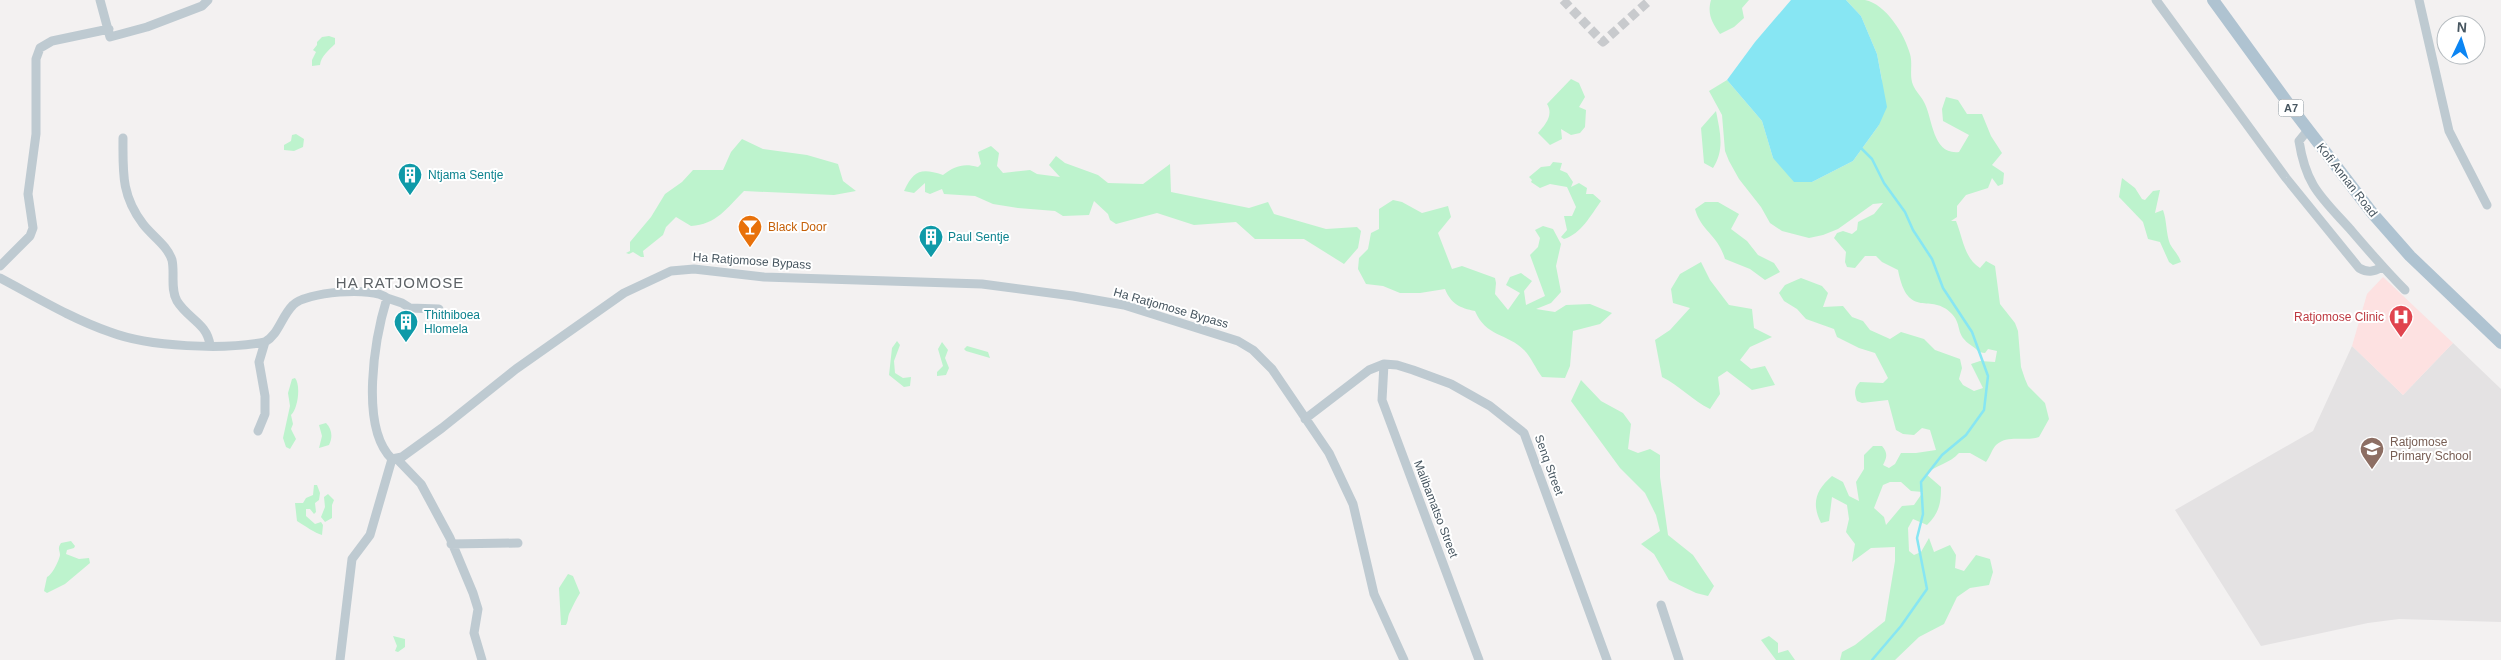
<svg xmlns="http://www.w3.org/2000/svg" width="2501" height="660" viewBox="0 0 2501 660" font-family="Helvetica,sans-serif">
	<style>
		.education { fill: #e4e2e3 }
		.medical { fill: #fde1e1 }
		.green { fill: #bdf3cd; fill-rule: evenodd }
		.water { fill: #87e6f3 }
		.lines { fill: none; stroke-linecap: round; stroke-linejoin: round }
		.stream { stroke: #87e6f3; stroke-width: 2.5 }
		.street-tunnel { stroke: #c8cacd; stroke-width: 9; stroke-dasharray: 9 4.5; stroke-linecap: butt }
		.street { stroke: #becad1; stroke-width: 9 }
		.primary { stroke: #afc3d1; stroke-width: 12 }
		.labels { text-anchor: middle; dominant-baseline: central; stroke-width: 4; stroke-linejoin: round; paint-order: stroke }
		.shield { fill: #fff; stroke: #7e8990; stroke-width: 1 }
		.shield-label { font-size: 11px; font-weight: bold; fill: #475660 }
		.culture-label { font-size: 12px; fill: #0d838f; stroke: #fff; text-anchor: start }
		.street-label { font-size: 12px; fill: #475660; stroke: #fff }
		.food-label { font-size: 12px; fill: #c56008; stroke: #fff; text-anchor: start }
		.health-label { font-size: 12px; fill: #be3a42; stroke: #fff; text-anchor: end }
		.education-label { font-size: 12px; fill: #785e54; stroke: #fff; text-anchor: start }
		.quarter-label { font-size: 15px; letter-spacing: 1px; fill: #5d6266; stroke: #fff }
	</style>
	<rect width="100%" height="100%" fill="#f3f1f1"/>
	<!-- education -->
	<path class="education" d="M2453,343L2501,389V622L2399,619L2368,623L2261,646L2175,510L2313,431L2352,346L2403,395Z"/>
	<!-- medical -->
	<path class="medical" d="M2383,277L2453,343L2403,395L2352,346L2367,294Z"/>
	<!-- green -->
	<path class="green" d="M1711,0H1749L1742,8L1744,18L1734,27L1720,34C1712,23 1707,14 1711,0Z
		M1846,0C1852,0 1859,0 1865,0C1886,4 1905,35 1910,54C1913,64 1909,75 1913,85C1916,92 1922,97 1925,104C1933,121 1933,155 1959,152L1969,135L1943,121L1942,109L1946,97L1958,100L1967,114H1982L1991,136L2002,153L1992,165L2004,173L2003,184L1998,186L1992,178L1988,188L1966,195L1957,206V217L1951,221H1956C1963,238 1964,258 1980,268L1986,261L1995,266L2000,304L2015,323L2018,331L2021,367L2025,379L2028,386L2045,403L2049,419L2039,437C2025,442 2008,434 1996,445C1992,449 1990,457 1986,462L1970,453H1959C1949,464 1936,465 1926,474L1941,487C1941,504 1939,513 1927,525L1913,519L1908,528L1909,551L1914,555L1921,552L1929,538L1934,552L1950,545L1956,555L1955,568L1964,571L1976,555L1990,559L1993,572L1989,585L1970,588L1957,597L1944,624L1919,637L1895,660H1840L1842,652L1855,645L1885,621L1895,561V547L1871,548L1852,562L1855,544L1846,532L1849,519L1847,505L1832,497L1829,521L1821,523C1811,503 1816,490 1832,476L1843,482L1849,496L1859,501L1856,482L1864,469V455L1873,446H1882C1888,453 1887,457 1883,465L1889,468L1895,464L1901,453H1916L1936,450L1930,430L1922,428L1914,435L1903,434L1896,430L1888,400L1862,403L1857,401C1854,393 1854,388 1860,382L1883,383L1888,378L1875,353L1859,348L1837,337L1834,329L1806,319L1797,309L1784,301L1779,293L1785,285L1801,278L1822,286L1828,293L1823,307L1843,306L1852,317L1863,321L1870,330L1890,339L1901,332L1924,339L1935,350L1960,359L1962,368L1959,379L1963,385L1974,391L1983,388L1971,364L1980,361L1995,362L1997,351L1988,349L1985,353C1978,353 1977,349 1972,346C1954,334 1963,326 1952,314C1931,291 1908,322 1898,270L1882,262L1876,256H1865L1855,268L1847,267L1845,262L1846,252L1834,238L1837,233L1843,231L1852,234L1857,230L1858,222L1874,214L1883,203L1873,204L1838,229L1823,235L1809,238L1782,231L1770,223L1761,207L1739,179L1729,161L1725,151L1722,115L1709,91L1727,80L1762,121L1773,158L1812,182L1853,161L1879,125L1882,80L1877,54L1861,16ZM1890,482H1901L1911,491L1923,492L1914,505L1902,506L1886,525L1884,517L1874,508L1883,485Z
		M329,36L335,38V44C329,50 321,56 320,65L312,66V60L316,52L313,50L317,45V42L322,37Z
		M1571,79L1579,83L1585,97L1579,107L1586,110L1585,127L1580,133L1571,135L1561,129L1562,139L1550,145L1538,133C1545,125 1554,115 1547,104Z
		M1716,111C1720,132 1725,149 1713,168L1704,163L1701,128Z
		M296,134L304,139L303,147L294,151L284,150V145L291,141L292,135Z
		M742,139L763,149L807,155L838,164L843,181L856,191L834,195L744,191C728,207 716,225 691,226L676,217L666,227L663,235L643,251L644,257H641L633,252L629,254L626,253L630,251V242L651,217L665,194L682,182L693,170H723L731,152Z
		M991,146L999,153L997,166L1003,173L1030,170L1037,174L1060,177L1049,165L1056,156L1065,163L1098,175L1108,183L1143,184L1170,164L1171,192L1249,208L1268,202L1274,214L1326,229L1357,227L1361,231L1358,248L1344,264L1304,239H1255L1236,222L1194,225L1157,213L1116,224L1110,220L1108,214L1094,201L1089,215L1063,216L1055,211L1018,208L993,204L975,196L944,194L942,189L930,194L925,192V183L914,193L904,191C914,170 921,168 943,175C955,166 963,163 978,167L981,164L978,152Z
		M1553,162L1562,163L1560,170L1567,173L1573,182L1571,187L1579,183L1587,188L1586,194H1593L1601,201C1591,215 1581,234 1564,239L1561,237L1567,230L1564,216H1572L1576,207L1567,187L1550,184L1540,188L1531,182L1532,180L1529,177L1541,167L1550,166Z
		M2122,178L2135,188L2142,199L2145,200L2153,191L2160,190L2155,213L2163,210C2167,221 2166,234 2170,244C2174,251 2178,254 2181,262L2173,265L2169,262L2160,242L2148,239L2143,222L2119,197Z
		M1393,200L1402,202L1422,213L1448,206L1451,217L1438,233L1452,269L1462,266L1495,278L1496,283L1495,294L1508,310L1520,293L1506,285L1510,277L1521,273L1532,281L1524,291L1526,305L1545,296L1530,255L1538,247L1540,238L1535,230L1543,226L1553,229L1561,244L1556,266L1561,292L1551,303L1536,309L1555,312L1566,305L1590,304L1612,313L1600,324L1573,331L1570,366L1565,378L1542,377C1536,369 1531,357 1524,350C1507,333 1486,337 1475,311C1460,308 1451,304 1445,289L1420,293H1400L1383,286L1366,284L1358,269L1359,258L1368,249L1371,233L1379,229V209Z
		M1705,202H1718L1739,214L1731,229L1747,241L1758,255L1774,263L1780,272L1765,280L1750,269L1725,259C1718,235 1701,231 1695,209Z
		M1701,262L1710,280L1729,305L1752,309L1754,328L1772,337L1750,347L1740,360L1751,369L1765,366L1775,385L1752,390L1727,371L1718,377L1720,394L1710,409C1692,400 1680,386 1662,377L1655,340L1670,330L1690,308L1673,303L1671,289L1680,274Z
		M897,341L900,345L894,361L895,373L903,378L911,377L910,386L904,387L889,375L892,348Z
		M942,342L948,350L945,358L949,368L946,375L937,376V372L943,366L938,349Z
		M967,346L988,352L990,358L966,351L964,349Z
		M295,378C301,385 298,409 291,415L293,424L291,429L296,439L290,449L286,447L283,438L290,406L288,393L292,379Z
		M1581,380L1601,401L1623,413L1631,424L1628,449L1638,453L1650,449L1660,455V477L1668,535L1693,555L1714,586L1708,596L1696,593L1669,580L1654,554L1641,544L1660,531L1656,515L1645,493L1620,468L1571,401Z
		M326,423C332,429 333,437 329,445L319,448L322,436L319,425Z
		M314,485H317L320,493L319,500L315,503L316,512L314,514L310,509H306V516L315,524L321,522L323,525L322,535C315,533 305,526 297,521L295,503H303L306,498L313,495Z
		M328,494L334,500L332,505V518L325,522L321,517L325,507L324,497Z
		M71,541L75,546L74,548L67,550L66,554L79,559L89,558L90,563L65,584L47,593L44,591L47,577C52,575 59,561 60,555C60,550 57,549 61,543Z
		M568,574L573,576L580,593C576,599 573,606 570,612C567,617 569,620 566,625H561L559,588Z
		M393,636L405,639V647L398,652L395,651L397,646Z
		M1769,636L1778,643V653L1788,650L1795,660H1776L1761,640Z"/>
	<!-- water -->
	<path class="water" d="M1791,0H1846L1861,16L1877,54L1887,107L1879,125L1853,161L1812,182H1794L1773,158L1762,121L1727,80L1755,42Z"/>
	<g class="lines">
		<!-- stream -->
		<path class="stream" d="M1861,148L1872,159L1884,183L1905,212L1913,230L1932,259L1943,288L1972,332L1988,376L1984,410L1966,435L1942,455L1921,482L1923,514L1917,538L1927,589L1901,626L1872,660"/>
		<!-- street-tunnel -->
		<path class="street-tunnel" d="M1563,0L1603,42L1650,0"/>
		<!-- street -->
		<path class="street" d="M100,0L110,37L147,27L202,6L208,0
			M2156,0L2286,178L2359,268C2368,273 2373,272 2382,267
			M2419,0L2449,131L2487,205
			M2308,130L2299,141C2306,186 2321,197 2350,229C2368,250 2385,270 2405,290
			M123,138C123,172 121,195 143,224C152,236 167,245 172,260C175,273 170,289 177,301C188,319 207,323 210,345
			M0,266L30,236L33,228L28,194L36,134V59L40,48L52,41L109,29
			M0,278C36,297 72,319 110,332C149,347 224,350 265,342C279,334 281,317 293,305C305,292 373,286 387,298C375,337 359,427 392,459L402,457L442,428L516,369L624,293L671,271L694,269L764,277L982,284L1073,296L1124,305L1238,341L1253,350L1272,369L1329,453L1353,504L1374,594L1404,660
			M387,298L402,303L410,308L439,309
			M1384,364L1382,400L1479,660
			M1305,419L1369,370L1384,364L1397,365L1413,370L1451,384L1490,406L1524,433L1607,660
			M258,431L265,414V396L259,362L265,342
			M397,459L421,484L450,538L473,593L478,609L474,633L482,660
			M451,544L518,543
			M1661,605L1679,660
			M340,660L352,559L370,535L392,459"/>
		<!-- primary -->
		<path class="primary" d="M2213,0L2293,110L2373,214L2410,256L2501,343"/>
	</g>
	<!-- icons -->
	<defs>
		<symbol id="building-pin" viewBox="-11 -11 22 30"><path d="M0 17L-7.5 6A9.5 9.5 0 1 1 7.5 6Z" fill="#0f9aa8" stroke="#fff"/><path d="M-4-6H4V6H1V3H-1V6H-4ZM-2.5-4.3h1.7v1.8h-1.7ZM.8-4.3h1.7v1.8H.8ZM-2.5-1h1.7V.8h-1.7ZM.8-1h1.7V.8H.8Z" fill="#fff"/></symbol>
		<symbol id="bar-pin" viewBox="-11 -11 22 30"><path d="M0 17L-7.5 6A9.5 9.5 0 1 1 7.5 6Z" fill="#e8710a" stroke="#fff"/><path d="M-6-5H6L.8 .8V4.5H3.5V6h-7V4.5H-.8V.8Z" fill="#fff"/></symbol>
		<symbol id="hospital-pin" viewBox="-11 -11 22 30"><path d="M0 17L-7.5 6A9.5 9.5 0 1 1 7.5 6Z" fill="#e0444e" stroke="#fff"/><path d="M-5-5h3v3.5h4V-5h3V5h-3V1.5h-4V5h-3Z" fill="#fff"/></symbol>
		<symbol id="school-pin" viewBox="-11 -11 22 30"><path d="M0 17L-7.5 6A9.5 9.5 0 1 1 7.5 6Z" fill="#8d6e63" stroke="#fff"/><path d="M0-5L7-2L0 1L-7-2ZM-4 1L0 2.5L4 1V4Q0 6-4 4Z" fill="#fff"/></symbol>
	</defs>
	<g fill-rule="evenodd">
		<use href="#building-pin" x="396" y="161" width="28" height="38"/>
		<use href="#bar-pin" x="736" y="213" width="28" height="38"/>
		<use href="#building-pin" x="917" y="223" width="28" height="38"/>
		<use href="#hospital-pin" x="2387" y="303" width="28" height="38"/>
		<use href="#building-pin" x="392" y="308" width="28" height="38"/>
		<use href="#school-pin" x="2358" y="435" width="28" height="38"/>
	</g>
	<g class="labels">
		<!-- shield labels -->
		<rect class="shield" x="2278.5" y="99.5" width="25" height="17" rx="4"/>
		<g class="shield-label">
			<text x="2291" y="108">A7</text>
		</g>
		<!-- culture labels -->
		<g class="culture-label">
			<text x="428" y="175">Ntjama Sentje</text>
			<text x="948" y="237">Paul Sentje</text>
			<text x="424" y="315">Thithiboea<tspan x="424" dy="14">Hlomela</tspan></text>
		</g>
		<!-- street labels -->
		<g class="street-label">
			<text transform="translate(2347 180) rotate(52)">Kofi Annan Road</text>
			<text transform="translate(752 261) rotate(4)">Ha Ratjomose Bypass</text>
			<text transform="translate(1171 308) rotate(16)">Ha Ratjomose Bypass</text>
			<text transform="translate(1549 465) rotate(70)">Senq Street</text>
			<text transform="translate(1436 509) rotate(69)">Malibamatso Street</text>
		</g>
		<!-- food labels -->
		<g class="food-label">
			<text x="768" y="227">Black Door</text>
		</g>
		<!-- health labels -->
		<g class="health-label">
			<text x="2384" y="317">Ratjomose Clinic</text>
		</g>
		<!-- education labels -->
		<g class="education-label">
			<text x="2390" y="442">Ratjomose<tspan x="2390" dy="14">Primary School</tspan></text>
		</g>
		<!-- quarter labels -->
		<g class="quarter-label">
			<text x="400" y="282">HA RATJOMOSE</text>
		</g>
	</g>
	<!-- north arrow -->
	<g transform="translate(2461 40) rotate(4)"><circle r="24" fill="#ffffff" stroke="#b5bbbf"/>
	<path d="M0-4L9 19L0 12L-9 19Z" fill="#0b85f3"/>
	<text y="-8" font-size="14" font-weight="bold" text-anchor="middle" fill="#475660">N</text>
	</g>
</svg>
